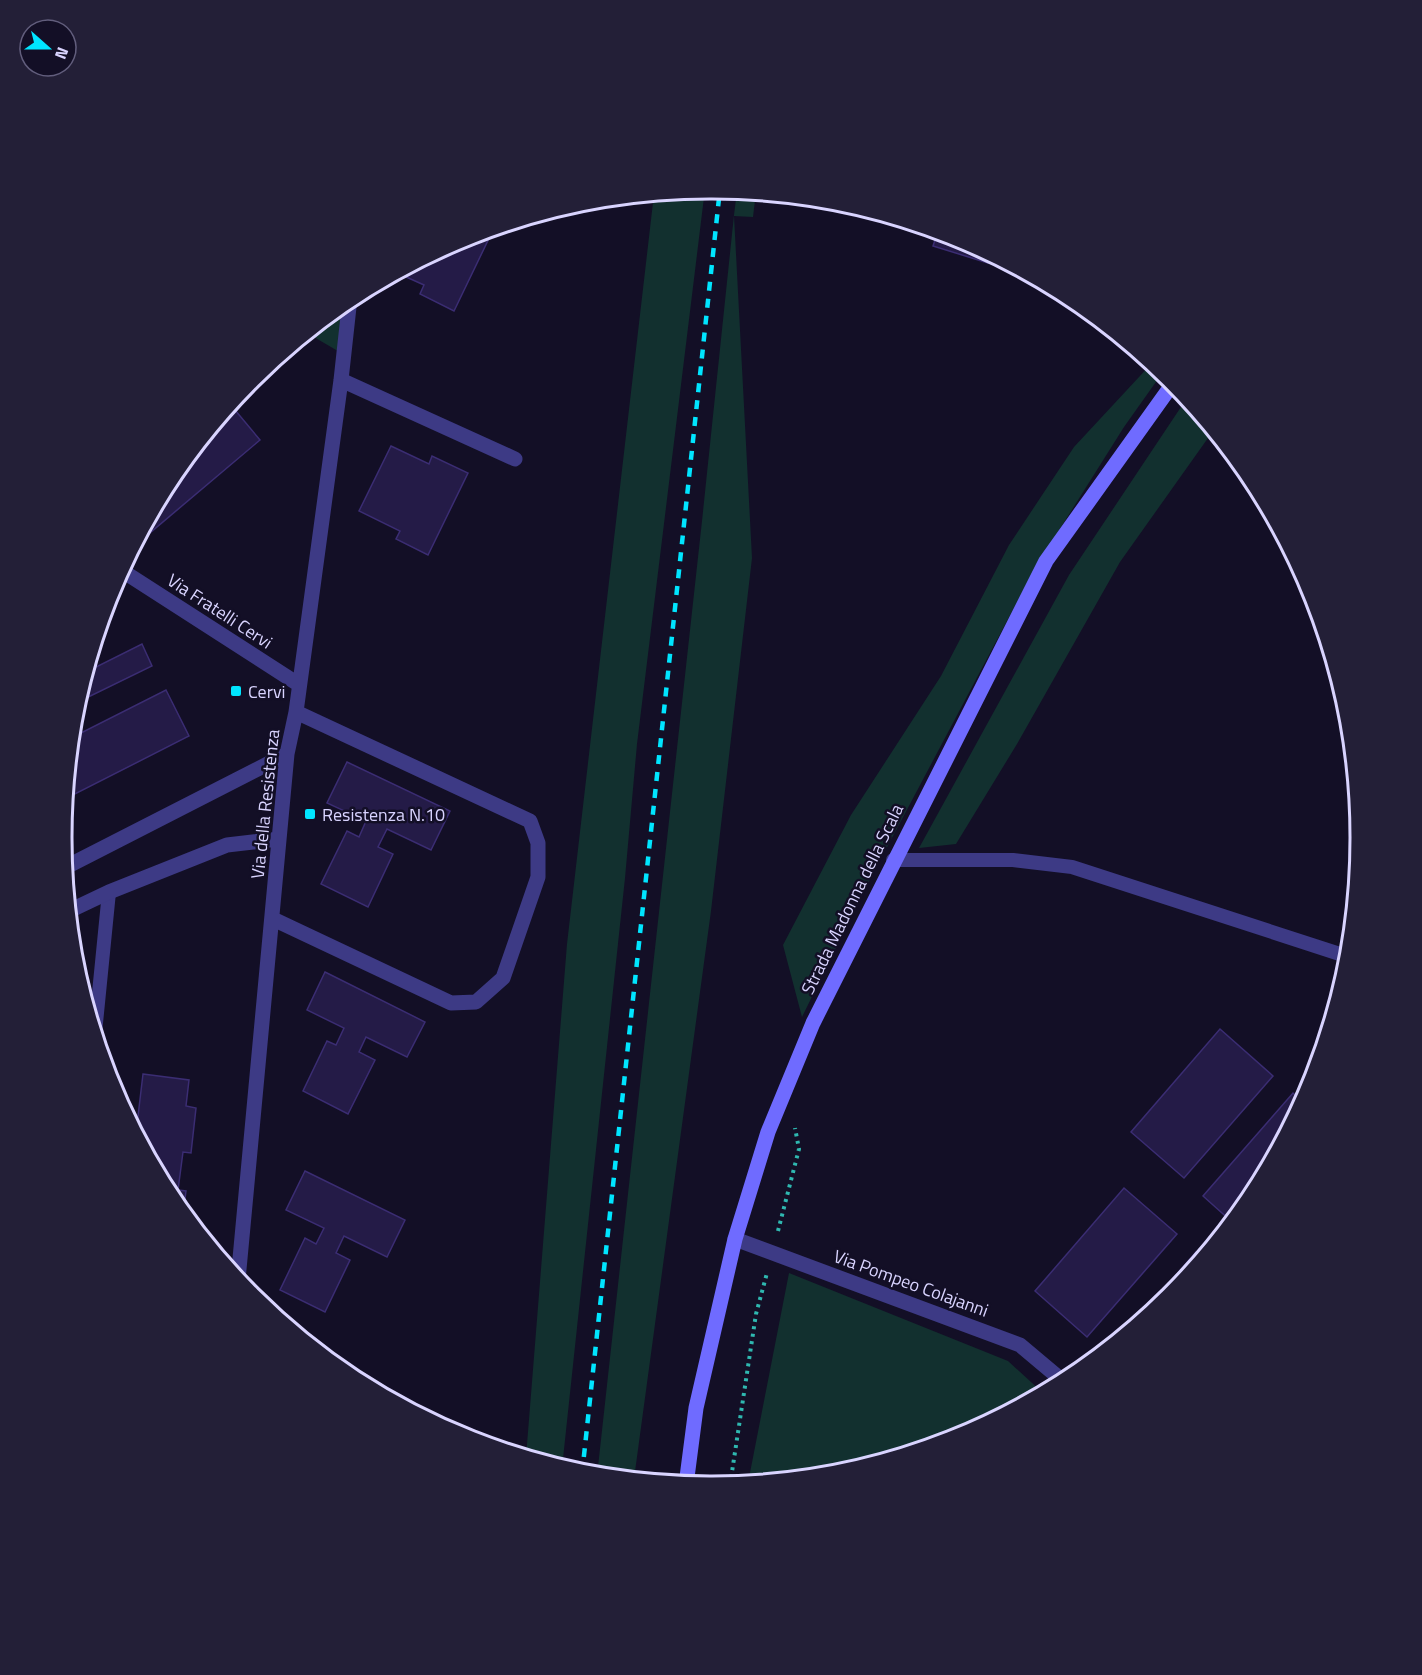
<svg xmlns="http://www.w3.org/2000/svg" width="1422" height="1675" viewBox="0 0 1422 1675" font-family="'Titillium Web',sans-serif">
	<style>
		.green { fill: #12302f }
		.building { fill: #241b47; stroke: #3b2d73; stroke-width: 1.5 }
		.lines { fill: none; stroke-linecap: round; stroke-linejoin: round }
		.path { stroke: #2fb8b0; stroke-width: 4; stroke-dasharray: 3 4.5; stroke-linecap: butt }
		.lane { stroke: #3d3a85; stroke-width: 14 }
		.street { stroke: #3d3a85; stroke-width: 15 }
		.secondary { stroke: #6f6bff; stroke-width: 15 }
		.rail { stroke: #00e5ff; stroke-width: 4.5; stroke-dasharray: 9 8; stroke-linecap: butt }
		.poi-dot { fill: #00e5ff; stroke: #130f26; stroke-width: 2 }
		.labels { text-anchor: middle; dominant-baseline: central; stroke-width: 5; stroke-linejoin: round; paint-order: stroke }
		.street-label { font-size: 18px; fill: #d9d4ff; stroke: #130f26 }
		.poi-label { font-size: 18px; fill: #d9d4ff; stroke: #130f26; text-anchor: start }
		.rim { fill: none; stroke: #d9d4ff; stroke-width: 3 }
	</style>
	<rect width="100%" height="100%" fill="#130f26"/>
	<!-- green -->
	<path class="green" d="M705,189L637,744L625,878L562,1468L526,1457L567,944L654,194Z
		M737,191L756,192L753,217L734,216L752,558L711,911L634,1479L597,1476L702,521L734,215Z
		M350,298L343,354L307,333Z
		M1152,363L1163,372L1124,427L1034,570L866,887L802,1017L783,945L851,815L941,676L1009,545L1074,447Z
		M1187,398L1213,431L1120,562L1017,744L956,844L919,848L1069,575Z
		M789,1273L1008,1361L1043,1393L959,1438L837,1475L748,1483Z"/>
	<!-- building -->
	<path class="building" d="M494,228L454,311L420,294L424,285L397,273L463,237Z
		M938,231L960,238L991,254L988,263L933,246Z
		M230,404L260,440L138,543L137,541L171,476Z
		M391,446L429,464L432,456L468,473L428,555L396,539L400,531L359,511Z
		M142,644L152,666L76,703L86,672Z
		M166,690L189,736L65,799L71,738Z
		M347,762L450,811L431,850L387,829L378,847L393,854L368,907L321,884L347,831L359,837L366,821L327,803Z
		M325,972L425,1022L407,1057L366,1037L359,1052L375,1060L348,1114L303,1091L327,1041L336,1045L344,1028L307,1010Z
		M1220,1029L1273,1076L1184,1178L1131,1132Z
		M143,1074L189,1080L186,1106L196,1108L191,1153L183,1152L178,1190L186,1191L183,1213L171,1198L136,1133Z
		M1293,1093L1302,1102L1251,1199L1232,1222L1203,1196Z
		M305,1171L405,1220L387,1257L344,1236L336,1253L350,1260L325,1312L280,1290L305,1238L316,1244L324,1228L286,1210Z
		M1124,1188L1177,1234L1087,1337L1035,1291Z
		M1196,1252L1203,1257L1170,1297L1125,1334Z"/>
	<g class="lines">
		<!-- path -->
		<path class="path" d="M778,1231L799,1149L795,1128
			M730,1485L756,1314L767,1273"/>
		<!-- lane -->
		<path class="lane" d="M893,860H1013L1072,867L1349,957
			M95,1033L109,892"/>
		<!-- street -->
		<path class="street" d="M341,380L515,459
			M121,570L298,684
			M64,868L287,754
			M69,911L109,892L227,845L278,839
			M273,919L451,1003L476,1002L503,978L538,877V843L530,821L296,712
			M735,1239L1020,1345L1064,1382
			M238,1280L287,754L296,712L341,380L350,298"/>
		<!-- secondary -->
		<path class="secondary" d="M686,1485L696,1408L735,1239L768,1132L813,1023L1046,561L1174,382"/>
		<!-- rail -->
		<path class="rail" d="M582,1474L720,189"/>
	</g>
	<!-- markers -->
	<g class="poi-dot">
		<rect x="230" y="685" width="12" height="12" rx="3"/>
		<rect x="304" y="808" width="12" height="12" rx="3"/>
	</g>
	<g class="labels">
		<!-- street labels -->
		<g class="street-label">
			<text transform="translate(220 611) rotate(33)">Via Fratelli Cervi</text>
			<text transform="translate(265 804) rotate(-84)">Via della Resistenza</text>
			<text transform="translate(852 899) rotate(-64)">Strada Madonna della Scala</text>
			<text transform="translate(911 1283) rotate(20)">Via Pompeo Colajanni</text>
		</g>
		<!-- poi labels -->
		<g class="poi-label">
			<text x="248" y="691">Cervi</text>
			<text x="322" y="814">Resistenza N.10</text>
		</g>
	</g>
	<!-- crop -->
	<path d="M0 0H1422V1675H0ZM710 199H712A638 638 0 0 1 1350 837V838A638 638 0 0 1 712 1476H710A638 638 0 0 1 72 838V837A638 638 0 0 1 710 199Z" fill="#231f37" fill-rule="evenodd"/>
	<path class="rim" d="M710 199H712A638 638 0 0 1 1350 837V838A638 638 0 0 1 712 1476H710A638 638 0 0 1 72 838V837A638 638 0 0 1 710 199Z"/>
	<!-- north arrow -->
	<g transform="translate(48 48) rotate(111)"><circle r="28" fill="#130f26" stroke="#625e7d" stroke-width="1.5"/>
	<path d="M0-4.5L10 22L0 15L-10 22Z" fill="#00e5ff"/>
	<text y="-9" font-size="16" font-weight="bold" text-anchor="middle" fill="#d9d4ff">N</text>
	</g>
</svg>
